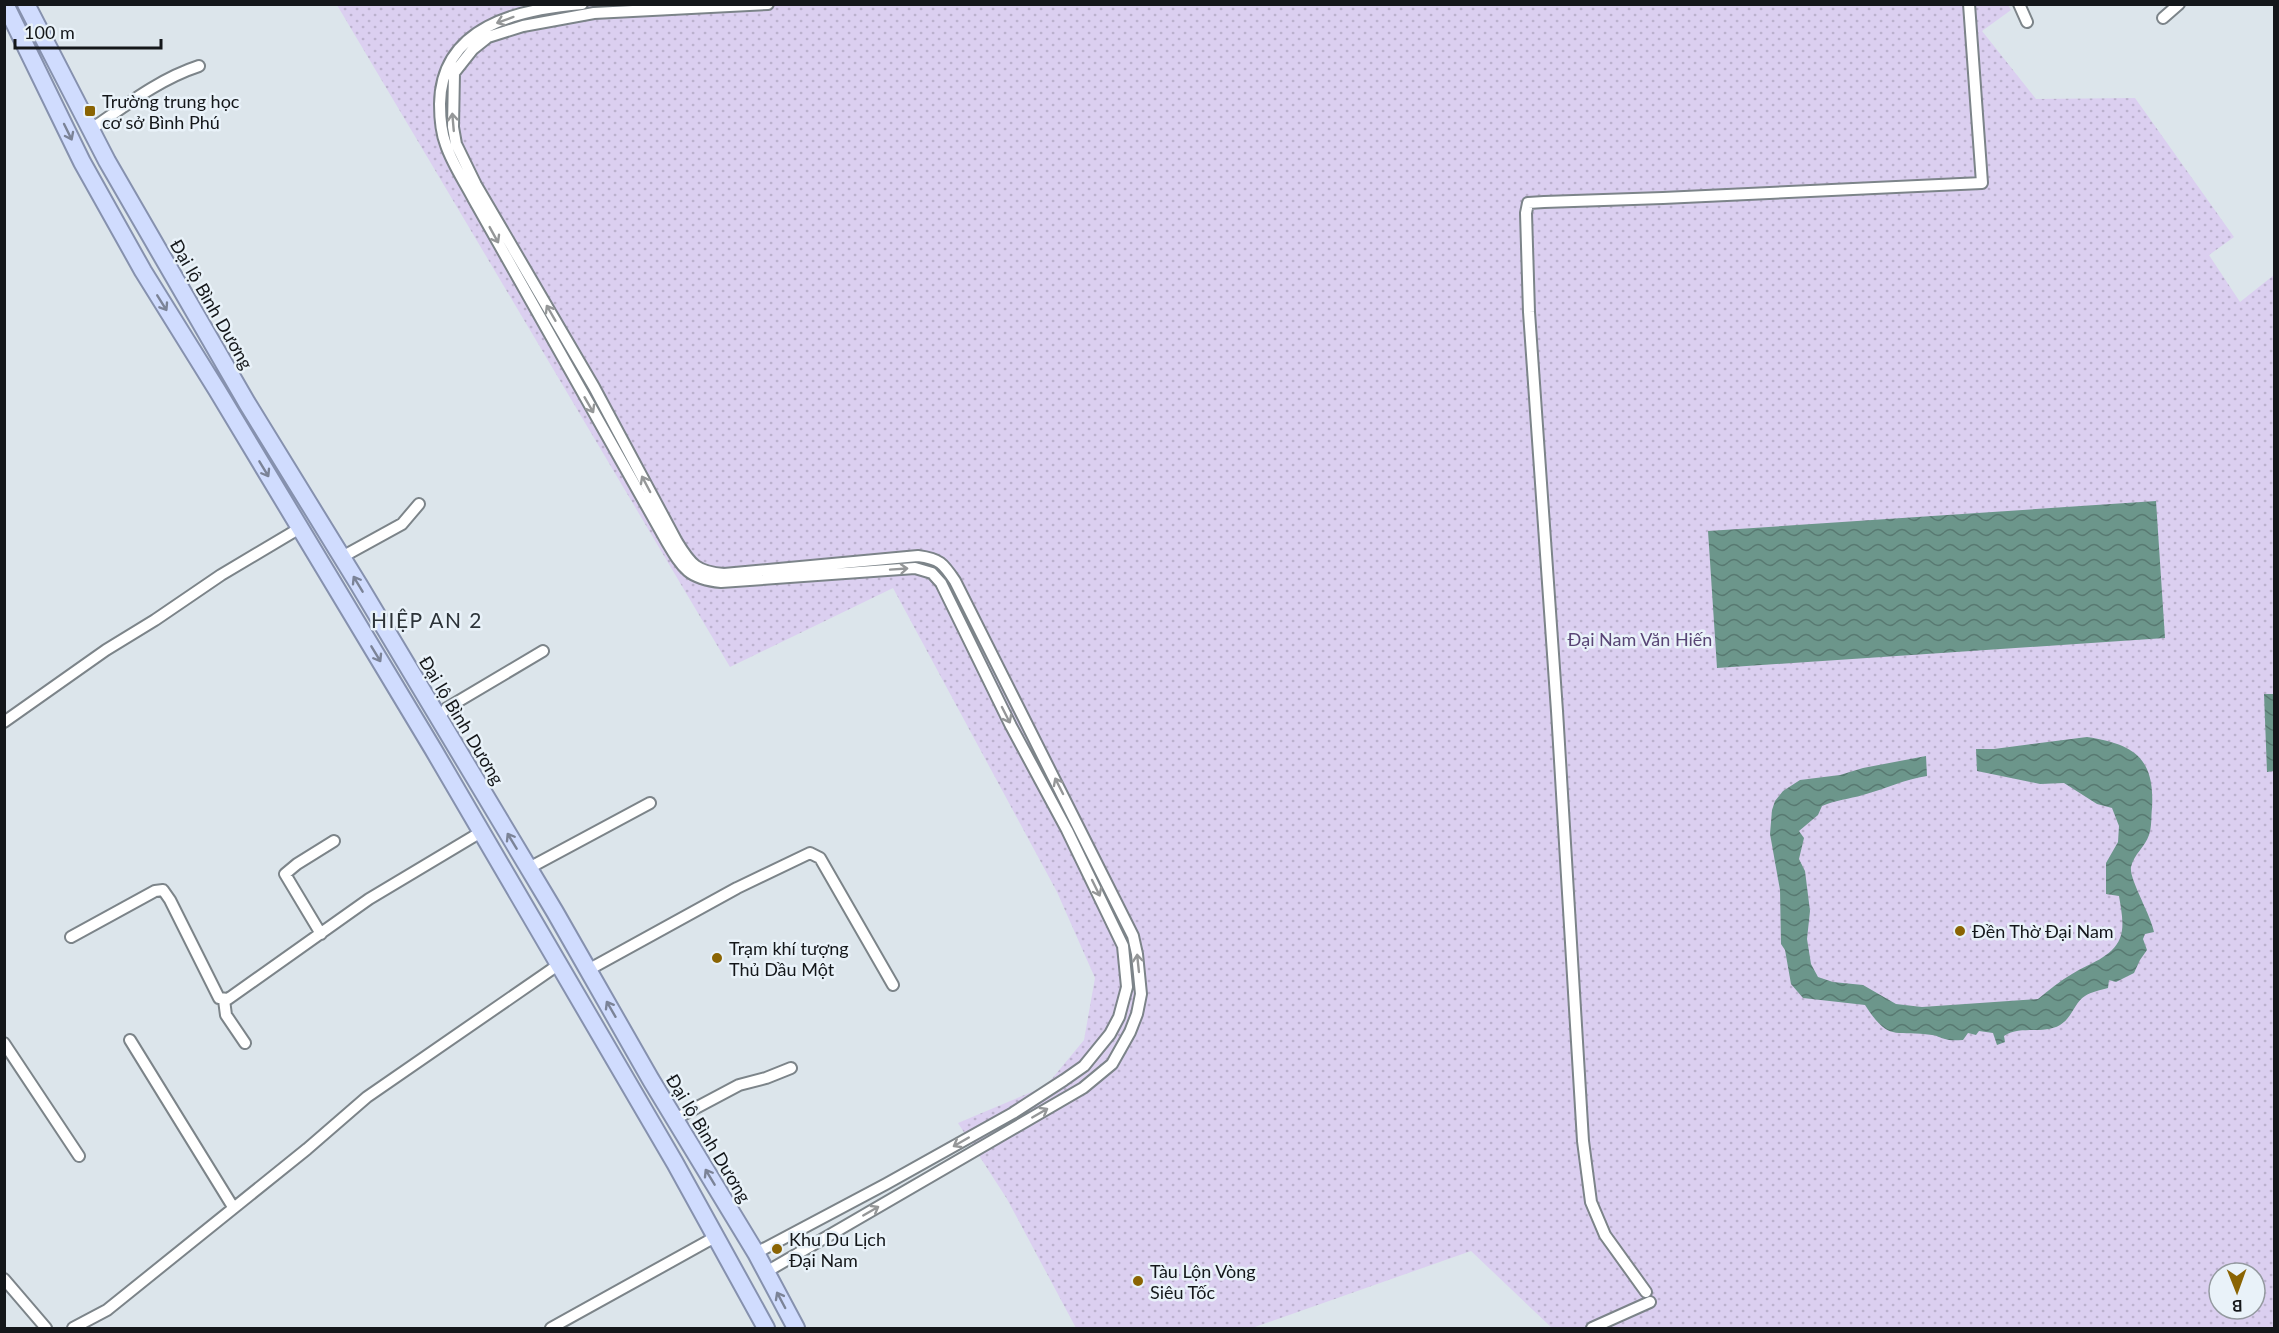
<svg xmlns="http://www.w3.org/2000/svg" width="2279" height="1333" viewBox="0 0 2279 1333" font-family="Lato,sans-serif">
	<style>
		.park { fill: url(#park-dots); fill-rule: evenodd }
		.water { fill: url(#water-waves) }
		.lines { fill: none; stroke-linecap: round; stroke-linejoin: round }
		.minor-casing { stroke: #7c8489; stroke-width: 14 }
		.trunk-casing { stroke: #8691ae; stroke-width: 20 }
		.minor { stroke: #fff; stroke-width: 10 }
		.trunk { stroke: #d0dcfe; stroke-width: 16 }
		.oneway { stroke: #959798 }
		.oneway2 { stroke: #7b8397 }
		.poi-dot { fill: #8a6403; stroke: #e9f2f9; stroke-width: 2 }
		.labels { text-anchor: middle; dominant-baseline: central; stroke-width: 5; stroke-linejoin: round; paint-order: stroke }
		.poi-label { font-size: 18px; fill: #14171a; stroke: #e9f2f9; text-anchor: start }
		.street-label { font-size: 18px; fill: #14171a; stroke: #e9f2f9 }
		.park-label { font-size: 18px; fill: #584575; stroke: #e9f2f9 }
		.quarter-label { font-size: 21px; letter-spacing: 1.5px; fill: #2d3439; stroke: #e9f2f9 }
	</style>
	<defs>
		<pattern id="park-dots" width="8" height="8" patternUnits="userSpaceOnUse" patternTransform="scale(1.5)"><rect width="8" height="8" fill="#dbcff0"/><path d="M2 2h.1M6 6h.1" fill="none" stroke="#bbb1cd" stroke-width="1.8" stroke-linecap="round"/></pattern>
		<pattern id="water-waves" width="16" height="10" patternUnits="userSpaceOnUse" patternTransform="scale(1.5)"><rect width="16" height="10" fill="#6c968b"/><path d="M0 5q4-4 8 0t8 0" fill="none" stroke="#587971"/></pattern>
	</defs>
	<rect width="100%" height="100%" fill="#dce5eb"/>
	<!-- park -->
	<path class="park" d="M337,5H2008L2011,10L1982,31L2036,99L2135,98L2234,237L2209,255L2240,302L2274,275V1328H1552L1471,1251L1252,1328H1076L1007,1199L958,1123L1046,1086L1084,1040L1095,978L1057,892L893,588L730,667ZM2219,1273H2255V1309H2219Z"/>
	<!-- water -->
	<path class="water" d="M2156,501L2165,638L1717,668L1708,531Z
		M2264,694H2274V771L2267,772Z
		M2087,737C2133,744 2155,757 2152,808C2151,816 2152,827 2149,835C2145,847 2134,854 2131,867C2129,879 2151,915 2154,932L2145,934L2143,939L2147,950L2140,960L2134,973L2116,982L2109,980L2108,988C2101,990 2091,992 2085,996C2074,1003 2072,1018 2060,1025C2043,1035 2020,1025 2004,1036L2005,1042L1997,1045L1993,1033L1979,1031L1976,1035L1968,1033L1963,1040C1957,1040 1950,1041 1945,1039C1940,1038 1936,1035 1932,1035C1893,1030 1889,1042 1865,1005L1803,998L1791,984L1785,950L1781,944L1780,890L1770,834L1772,810L1775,801L1783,791L1800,780L1840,775L1863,768L1926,756L1927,776C1905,779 1885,789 1863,795C1849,799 1836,800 1822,806L1818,815L1799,831L1804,838L1799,859L1805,871L1810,911L1807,939L1811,964L1818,977L1833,982L1863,985L1896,1004L1922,1007L2038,999C2049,990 2060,981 2072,974C2088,964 2113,957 2120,938C2125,926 2121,909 2119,896L2106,894V863L2118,842L2119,826L2112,808L2097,804L2064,783L2040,784L1977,771L1976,749H1994Z"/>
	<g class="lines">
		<defs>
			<path id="minor" d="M582,4C519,9 441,26 440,104C440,117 441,132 446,145C452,163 464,181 473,198L667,542C683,569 689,579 721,582L915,568L932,573L941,583L1011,726L1067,830L1123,946L1127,987L1119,1017L1110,1034L1084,1066L1064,1080L1013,1113L886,1184L756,1253
				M2019,4L2027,22
				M2163,18L2179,4
				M90,130C125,106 159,79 199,66
				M342,557L402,524L419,504
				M438,718L447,708L543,651
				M4,722L106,650L155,620L221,575L300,528
				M529,868L650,803
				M321,934L285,874L297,864L334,841
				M71,937L155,891L163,890L170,900L219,998L228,999L369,899L481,832
				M588,970L737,888L810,853L820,858L893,985
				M224,1000L226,1015L245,1043
				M130,1040L233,1207
				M4,1043L79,1156
				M675,1119L739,1085L766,1078L791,1068
				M766,1272L1083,1088L1112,1064L1130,1032L1137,1014L1141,994L1137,954L1133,936L955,581C943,563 940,559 918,556L724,574C697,572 691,565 677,542L594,387L476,185L456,144L453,127L454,73L473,49L488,37L523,26L594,13L768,4
				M4,1279L46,1328
				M1646,1292L1605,1235L1591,1202L1583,1141L1557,711L1529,312L1526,213L1528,203L1544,202L1663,198L1982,183L1969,4
				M73,1328L107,1310L307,1149L367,1097L558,965
				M551,1328L717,1236
				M1592,1328L1650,1302"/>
			<path id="trunk" d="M5,4L82,162L143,271L217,390L433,749L675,1163L766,1328
				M26,4L107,161L247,403L359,585L555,912L651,1080L756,1253L796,1328"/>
		</defs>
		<!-- minor casing -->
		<use href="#minor" class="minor-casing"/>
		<!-- trunk casing -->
		<use href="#trunk" class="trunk-casing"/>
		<!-- minor -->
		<use href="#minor" class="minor"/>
		<!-- trunk -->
		<use href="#trunk" class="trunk"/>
	</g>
	<!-- one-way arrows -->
	<defs><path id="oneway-shaft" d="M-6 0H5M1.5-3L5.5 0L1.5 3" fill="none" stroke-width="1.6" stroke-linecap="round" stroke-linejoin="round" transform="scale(1.5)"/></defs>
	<g class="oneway">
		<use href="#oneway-shaft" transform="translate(505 20) rotate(160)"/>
		<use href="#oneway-shaft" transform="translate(453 122) rotate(-95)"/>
		<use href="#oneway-shaft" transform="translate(494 235) rotate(61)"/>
		<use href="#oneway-shaft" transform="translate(551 313) rotate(-120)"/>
		<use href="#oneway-shaft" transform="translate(589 405) rotate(60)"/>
		<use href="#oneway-shaft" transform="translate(646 484) rotate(-118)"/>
		<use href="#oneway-shaft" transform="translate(899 569) rotate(-4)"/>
		<use href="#oneway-shaft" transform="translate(1006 715) rotate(63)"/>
		<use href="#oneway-shaft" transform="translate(1059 786) rotate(-117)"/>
		<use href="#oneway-shaft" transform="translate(1096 888) rotate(64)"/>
		<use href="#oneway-shaft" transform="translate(1138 963) rotate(-96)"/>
		<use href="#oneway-shaft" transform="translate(1040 1113) rotate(-30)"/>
		<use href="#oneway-shaft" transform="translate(961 1142) rotate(150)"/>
		<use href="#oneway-shaft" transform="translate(871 1211) rotate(-30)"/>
	</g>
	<g class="oneway2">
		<use href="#oneway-shaft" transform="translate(68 132) rotate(64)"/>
		<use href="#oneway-shaft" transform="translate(162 303) rotate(58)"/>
		<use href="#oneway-shaft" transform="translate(264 469) rotate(59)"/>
		<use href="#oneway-shaft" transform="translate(358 584) rotate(-121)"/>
		<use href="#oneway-shaft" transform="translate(376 654) rotate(59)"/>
		<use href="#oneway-shaft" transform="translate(512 841) rotate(-121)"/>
		<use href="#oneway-shaft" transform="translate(611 1009) rotate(-120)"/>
		<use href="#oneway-shaft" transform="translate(710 1177) rotate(-121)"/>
		<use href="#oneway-shaft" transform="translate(781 1300) rotate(-118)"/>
	</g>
	<!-- markers -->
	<g class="poi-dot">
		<rect x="84" y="105" width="12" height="12" rx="3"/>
		<circle cx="1960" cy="931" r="6"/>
		<circle cx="717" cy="958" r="6"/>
		<circle cx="777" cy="1249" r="6"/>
		<circle cx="1138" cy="1281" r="6"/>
	</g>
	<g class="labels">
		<!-- poi labels -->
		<g class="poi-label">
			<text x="102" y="101">Trường trung học<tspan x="102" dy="21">cơ sở Bình Phú</tspan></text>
			<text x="1972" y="931">Đền Thờ Đại Nam</text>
			<text x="729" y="948">Trạm khí tượng<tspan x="729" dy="21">Thủ Dầu Một</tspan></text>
			<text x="789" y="1239">Khu Du Lịch<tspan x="789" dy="21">Đại Nam</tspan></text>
			<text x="1150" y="1271">Tàu Lộn Vòng<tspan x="1150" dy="21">Siêu Tốc</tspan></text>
		</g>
		<!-- street labels -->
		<g class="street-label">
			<text transform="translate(212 304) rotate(60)">Đại lộ Bình Dương</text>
			<text transform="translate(462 720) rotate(59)">Đại lộ Bình Dương</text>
			<text transform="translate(709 1138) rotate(59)">Đại lộ Bình Dương</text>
		</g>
		<!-- park labels -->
		<g class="park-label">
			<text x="1640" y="639">Đại Nam Văn Hiến</text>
		</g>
		<!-- quarter labels -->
		<g class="quarter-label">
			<text x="427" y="619">HIỆP AN 2</text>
		</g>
	</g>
	<!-- border -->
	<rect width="2279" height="1333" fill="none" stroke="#14171a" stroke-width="12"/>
	<!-- north arrow -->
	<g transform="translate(2237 1291) rotate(179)"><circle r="28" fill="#e9f2f9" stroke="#949aa0" stroke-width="1.5"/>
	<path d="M0-4.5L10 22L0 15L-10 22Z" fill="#8a6403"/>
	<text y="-9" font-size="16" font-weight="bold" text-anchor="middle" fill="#14171a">B</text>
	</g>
	<!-- scale -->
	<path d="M15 39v9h146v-9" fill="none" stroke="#14171a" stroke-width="3"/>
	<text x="24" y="39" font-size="18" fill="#14171a" stroke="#e9f2f9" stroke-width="4.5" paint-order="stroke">100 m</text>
</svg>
